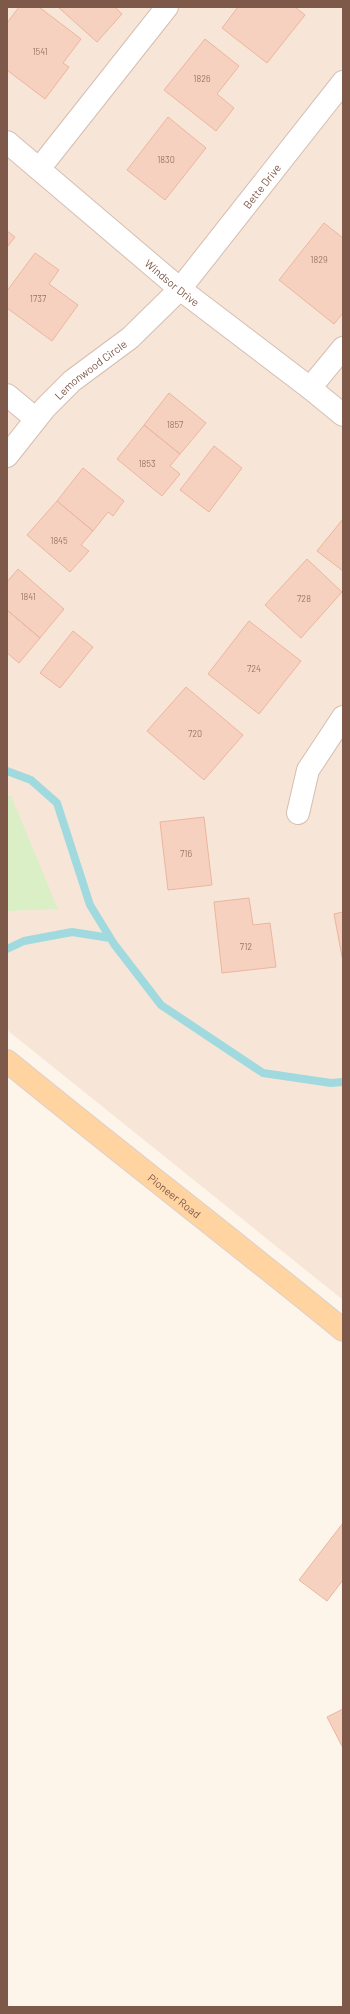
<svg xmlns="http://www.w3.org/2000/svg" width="350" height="2014" viewBox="0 0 350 2014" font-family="Barlow,sans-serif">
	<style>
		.residential { fill: #f7e6d8 }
		.green { fill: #daefc6 }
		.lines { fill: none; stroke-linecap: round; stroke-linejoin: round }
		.stream { stroke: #a0dade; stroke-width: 8 }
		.building { fill: #f7d1bf; stroke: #ecb59d }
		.minor-casing { stroke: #d5beb0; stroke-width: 24 }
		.major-casing { stroke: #dbd0cc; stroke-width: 24 }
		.minor { stroke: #fff; stroke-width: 22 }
		.major { stroke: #ffd4a1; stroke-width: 22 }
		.labels { text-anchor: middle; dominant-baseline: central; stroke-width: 4; stroke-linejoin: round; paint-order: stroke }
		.number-label { font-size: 9px; fill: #9c7666 }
		.street-label { font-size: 11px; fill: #7e5849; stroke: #fff9f3 }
	</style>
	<rect width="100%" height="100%" fill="#fef5ea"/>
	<!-- residential -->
	<path class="residential" d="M7,7H343V1300L7,1030V813L11,796L7,795Z"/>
	<!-- green -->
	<path class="green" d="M7,795L11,796L58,909L7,911Z"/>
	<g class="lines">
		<!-- stream -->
		<path class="stream" d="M7,771L31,780L57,803L90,905L114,944L161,1005L263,1073L331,1083L343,1082
			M7,949L24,941L72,932L110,938"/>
	</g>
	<!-- building -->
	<path class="building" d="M19,7H39L81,39L63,63L69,67L45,99L7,70V23Z
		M58,7H115L122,14L97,42Z
		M238,7H295L305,15L267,63L222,28Z
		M205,39L239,66L217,94L234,108L216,131L164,90Z
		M168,117L206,148L165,200L127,170Z
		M324,223L343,238V313L334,324L279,280Z
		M7,231L15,237L7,247Z
		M35,253L59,270L49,284L78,305L52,341L7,308V291Z
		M169,393L206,423L180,454L144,425Z
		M144,425L180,454L170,466L180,474L162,496L117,459Z
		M214,446L242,468L209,512L180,490Z
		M83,468L124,501L113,516L108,512L93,531L57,501Z
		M57,501L93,531L81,545L89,551L70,572L27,535Z
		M343,519V571L317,551Z
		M307,559L342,592L301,638L265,605Z
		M18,569L64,609L40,638L7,610V582Z
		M7,610L40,638L19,663L7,653Z
		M249,621L301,661L259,714L208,674Z
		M73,631L93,647L60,688L40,673Z
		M186,687L243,735L204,780L147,731Z
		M204,817L212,885L168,890L160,822Z
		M249,898L253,925L270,923L276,967L222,973L214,902Z
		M343,912V962L334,914Z
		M343,1523V1580L327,1601L299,1580Z
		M343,1709V1748L327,1717Z"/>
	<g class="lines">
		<defs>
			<g id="minor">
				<path id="s1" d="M7,142L180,289L310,388L343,415"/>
				<path d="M39,169L167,7"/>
				<path d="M310,388L343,348"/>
				<path d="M7,395L36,419"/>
				<path id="s2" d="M7,456L45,408L72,381L130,338L180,289L343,82"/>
				<path d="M298,813L308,770L343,717"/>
			</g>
			<g id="major">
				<path id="s3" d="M7,1061C118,1152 232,1239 343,1330"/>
			</g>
		</defs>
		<!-- minor casing -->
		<use href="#minor" class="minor-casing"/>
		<!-- major casing -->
		<use href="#major" class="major-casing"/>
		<!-- minor -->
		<use href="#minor" class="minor"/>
		<!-- major -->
		<use href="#major" class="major"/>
	</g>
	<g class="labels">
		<!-- number labels -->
		<g class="number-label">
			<text x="40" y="51">1541</text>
			<text x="202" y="78">1826</text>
			<text x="166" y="159">1830</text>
			<text x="319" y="259">1829</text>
			<text x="38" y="298">1737</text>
			<text x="175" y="424">1857</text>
			<text x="147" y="463">1853</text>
			<text x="59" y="540">1845</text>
			<text x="28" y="596">1841</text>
			<text x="304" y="598">728</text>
			<text x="254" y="668">724</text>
			<text x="195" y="733">720</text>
			<text x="186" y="853">716</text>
			<text x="246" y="946">712</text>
		</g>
		<!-- street labels -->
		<g class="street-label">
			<text stroke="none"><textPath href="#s2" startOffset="373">Bette Drive</textPath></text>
			<text stroke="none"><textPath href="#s1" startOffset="217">Windsor Drive</textPath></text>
			<text stroke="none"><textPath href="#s2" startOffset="121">Lemonwood Circle</textPath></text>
			<text stroke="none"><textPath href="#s3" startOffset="215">Pioneer Road</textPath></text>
		</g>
	</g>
	<!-- border -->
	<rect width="350" height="2014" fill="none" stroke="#7e5849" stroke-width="16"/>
</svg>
